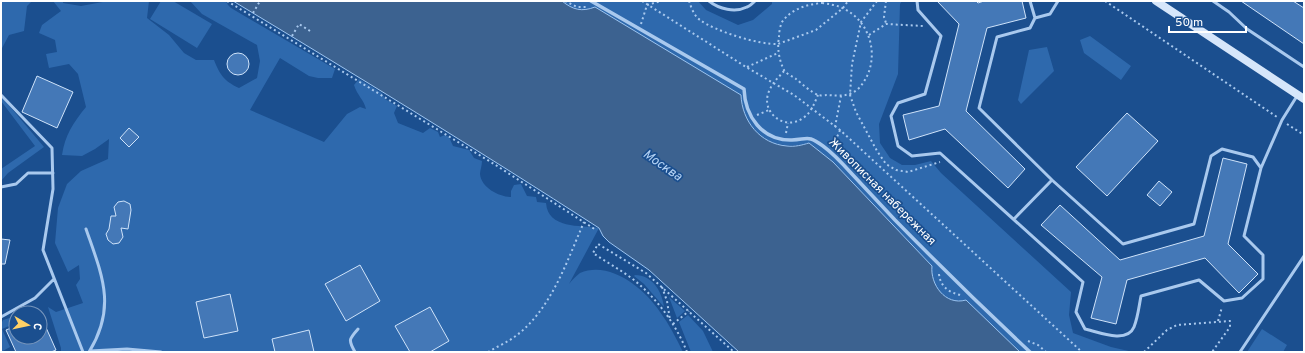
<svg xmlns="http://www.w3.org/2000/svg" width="1305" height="353" viewBox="0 0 1305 353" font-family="Overpass,sans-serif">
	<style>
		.green { fill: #2e69ad }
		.water { fill: #3c6290; stroke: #9cc4f0 }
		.building { fill: #4478b7; stroke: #cfe3fa }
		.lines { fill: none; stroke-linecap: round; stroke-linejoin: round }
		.path { stroke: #a9c9ee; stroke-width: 2; stroke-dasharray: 2 3; stroke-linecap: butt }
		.service { stroke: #a9c9ee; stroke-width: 3 }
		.pedestrian { stroke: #a9c9ee; stroke-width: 3.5 }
		.secondary { stroke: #d6e6fa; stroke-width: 8 }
		.labels { text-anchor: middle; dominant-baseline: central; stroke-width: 3.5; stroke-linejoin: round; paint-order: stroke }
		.street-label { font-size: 12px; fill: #fff; stroke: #1b4f8f }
		.water-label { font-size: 13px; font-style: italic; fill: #b5d3f5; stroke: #1b4f8f }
	</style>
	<rect width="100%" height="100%" fill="#1b4f8f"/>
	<!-- green -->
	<path class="green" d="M1,1H32L27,6L24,31L9,35L1,50Z
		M53,1H63V3L81,6L108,1H149L147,18L169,35L184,53L196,60H214C220,75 224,81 239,88L257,78L260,61L257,45L202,14L190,1H226L228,5L231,8L335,69L332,78H318L309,76L280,58L250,110L324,142L347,114L360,107L366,109C364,100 357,95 354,85L359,79L382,93L385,99L397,106L394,113L398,123L423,133L430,128L438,132L440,137L445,135L449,137L453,146L469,150L474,158L482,161C482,166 480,170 480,174C481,188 500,197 511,197V191L514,185L521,184L527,196L536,197L537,202L546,203C548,229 580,225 599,228L569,284C572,280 576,276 580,273C610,260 645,289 660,312C669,324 676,338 683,352H61V348L48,307L56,312L83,303L76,285L80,279L79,265L68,272L55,243L58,208L67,184L81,171L108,159L109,139L95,149L82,156L62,155C65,135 73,123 86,107L78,74L69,64L49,68L46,54L57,52L55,40L39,33L42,25L61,11Z
		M161,1H173L212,24L197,48L150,19Z
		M562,1H698L706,10L738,25L753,20L772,4V1H902L900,4L898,74L879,124L880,143L890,158L902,165H915L931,161L941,173L1071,292L1069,315L1073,333L1111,347L1133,352H1020L966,301C944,305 930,285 932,266L833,162L809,143C775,151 750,138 741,102L589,9C578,11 571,8 562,1Z
		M1090,36L1131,66L1121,80L1084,53L1080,40Z
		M1047,47L1054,71L1021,104L1018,100L1029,50Z
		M1,96L44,147L8,173L1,181V169L35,146L1,101Z
		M635,275C652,275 662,291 664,307L644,284L634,276Z
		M669,297L685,311L677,318Z
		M688,315L703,331L713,352H691L679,322Z
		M16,316V323L2,329L10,347L1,352V324L3,320Z
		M1262,329L1287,345L1283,352H1247Z"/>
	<!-- water -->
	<path class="water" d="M233,1H562C573,10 582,12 595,7L741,95C742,121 760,144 787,146C795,147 802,145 809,143L833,162L932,266C930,284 945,306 966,300L1020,352H739L649,270L609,242L603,236L599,228C478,150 356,75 233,1Z"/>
	<!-- building -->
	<path class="building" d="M937,1H976L978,3L984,1H1022L1026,18L987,28L966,111L1025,169L1008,188L945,129L909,140L903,115L939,106L959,24Z
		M1241,1H1293L1304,8V44Z
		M227 64a11 11 0 1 1 22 0a11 11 0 1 1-22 0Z
		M37,76L73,92L57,128L22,112Z
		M1127,113L1158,141L1107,196L1076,167Z
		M129,128L139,137L129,147L120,138Z
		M1223,158L1247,164L1228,244L1258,274L1239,293L1205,258L1127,280L1116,324L1091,318L1102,277L1041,225L1060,205L1120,260L1204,236Z
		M1159,181L1172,192L1160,206L1147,195Z
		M124,201L130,204L131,210L128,229L121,228L123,237L119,243L113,244L108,240L106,234L109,229L111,216H116L114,207L118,202Z
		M1,239L10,240L5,264H1Z
		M360,265L380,301L346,321L325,284Z
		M230,294L238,331L204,338L196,302Z
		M430,307L449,341L430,352H410L395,326Z
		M40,314L56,350L51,352H16L6,330L16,326V337H40Z
		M309,330L314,352H275L272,339Z"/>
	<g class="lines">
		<!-- path -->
		<path class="path" d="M227,1L494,164L596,230
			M565,1L577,7H588
			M642,1L746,67L794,95L840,130L1082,352
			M689,1C691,7 694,16 700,20C715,31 759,45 778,44L816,30L843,8L848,1
			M877,1L861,22L852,64L850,95L856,112L877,151L886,164L896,170L908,172L940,162
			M886,1L884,17L886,23
			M1105,1L1277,117
			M822,3C829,4 835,5 840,7C873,20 882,63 859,88C850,97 839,96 827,95C825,95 821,96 818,95C812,93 801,83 796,79C792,76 786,74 784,70C779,60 777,48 779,37C779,33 780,26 782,22C791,9 808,4 822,3Z
			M253,13L260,1
			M641,24L647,5L661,1
			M869,35L886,24L923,26
			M292,36L299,24L310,31
			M747,67L778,53
			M784,71C778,78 771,84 768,94C762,114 786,131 803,118C811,113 814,104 818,95
			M757,115L769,110
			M1287,124L1304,135
			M835,127L841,96
			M840,130L835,142L849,159
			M786,133L788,123
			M939,274C940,286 949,293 961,295
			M662,287L667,301L670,320
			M1218,321L1222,307
			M673,324L689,311
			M1028,341L1038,345L1046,352
			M488,352C495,348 503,344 510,340C550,314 566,263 584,222
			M687,352C677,327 661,304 641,286C627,273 609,264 593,253L598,244L646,273L734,352
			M1144,352L1167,330L1177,325L1230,321V327L1212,352"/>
		<!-- service -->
		<path class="service" d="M709,1C719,9 735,13 747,7C750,6 753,3 755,1
			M917,1L918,10L941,36L925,94L898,103L891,116L898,146L912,156L940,153L1083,282L1076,312L1085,329C1098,332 1127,344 1134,327C1138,317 1139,306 1141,296L1199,280L1224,301L1242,298L1263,279V255L1244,236L1261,168L1282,120L1297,96
			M1030,1L1035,18L1050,14L1058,1
			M1213,1L1229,12L1247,29L1304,67
			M1035,18L1030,28L997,37L979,108L1052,180L1123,244L1194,224L1211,156L1222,149L1253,157L1261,168
			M1,95L52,148L53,189L43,250L83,352
			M1,187L16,184L28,173H53
			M1014,219L1052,180
			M86,229C102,275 117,307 89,352
			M1,317L35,298L54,279
			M90,351L127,349L161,352
			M355,352C348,340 349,339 358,329
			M1240,352L1304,256"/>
		<!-- pedestrian -->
		<path class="pedestrian" d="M591,1L744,89C745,116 762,141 792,140C809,139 808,135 823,146C834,154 843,164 852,174C866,189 881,205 895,220C939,265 984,309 1030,352"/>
		<!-- secondary -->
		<path class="secondary" d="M1156,1L1304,99"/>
	</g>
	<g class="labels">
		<!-- street labels -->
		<g class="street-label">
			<text transform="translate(882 192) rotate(45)">Живописная набережная</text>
		</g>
		<!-- water labels -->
		<g class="water-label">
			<text transform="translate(662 166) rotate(35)">Москва</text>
		</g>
	</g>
	<!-- border -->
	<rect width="1305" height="353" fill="none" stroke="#ffffff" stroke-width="4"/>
	<!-- north arrow -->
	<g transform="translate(28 325) rotate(99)"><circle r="19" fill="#1b4f8f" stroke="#7695bc"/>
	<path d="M0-3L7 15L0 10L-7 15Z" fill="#ffd166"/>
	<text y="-6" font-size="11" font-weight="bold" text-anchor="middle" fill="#ffffff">С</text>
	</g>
	<!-- scale -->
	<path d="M1169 26v6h77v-6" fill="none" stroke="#ffffff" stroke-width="2"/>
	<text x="1175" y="26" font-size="12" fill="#ffffff" stroke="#1b4f8f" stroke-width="3" paint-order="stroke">50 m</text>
</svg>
